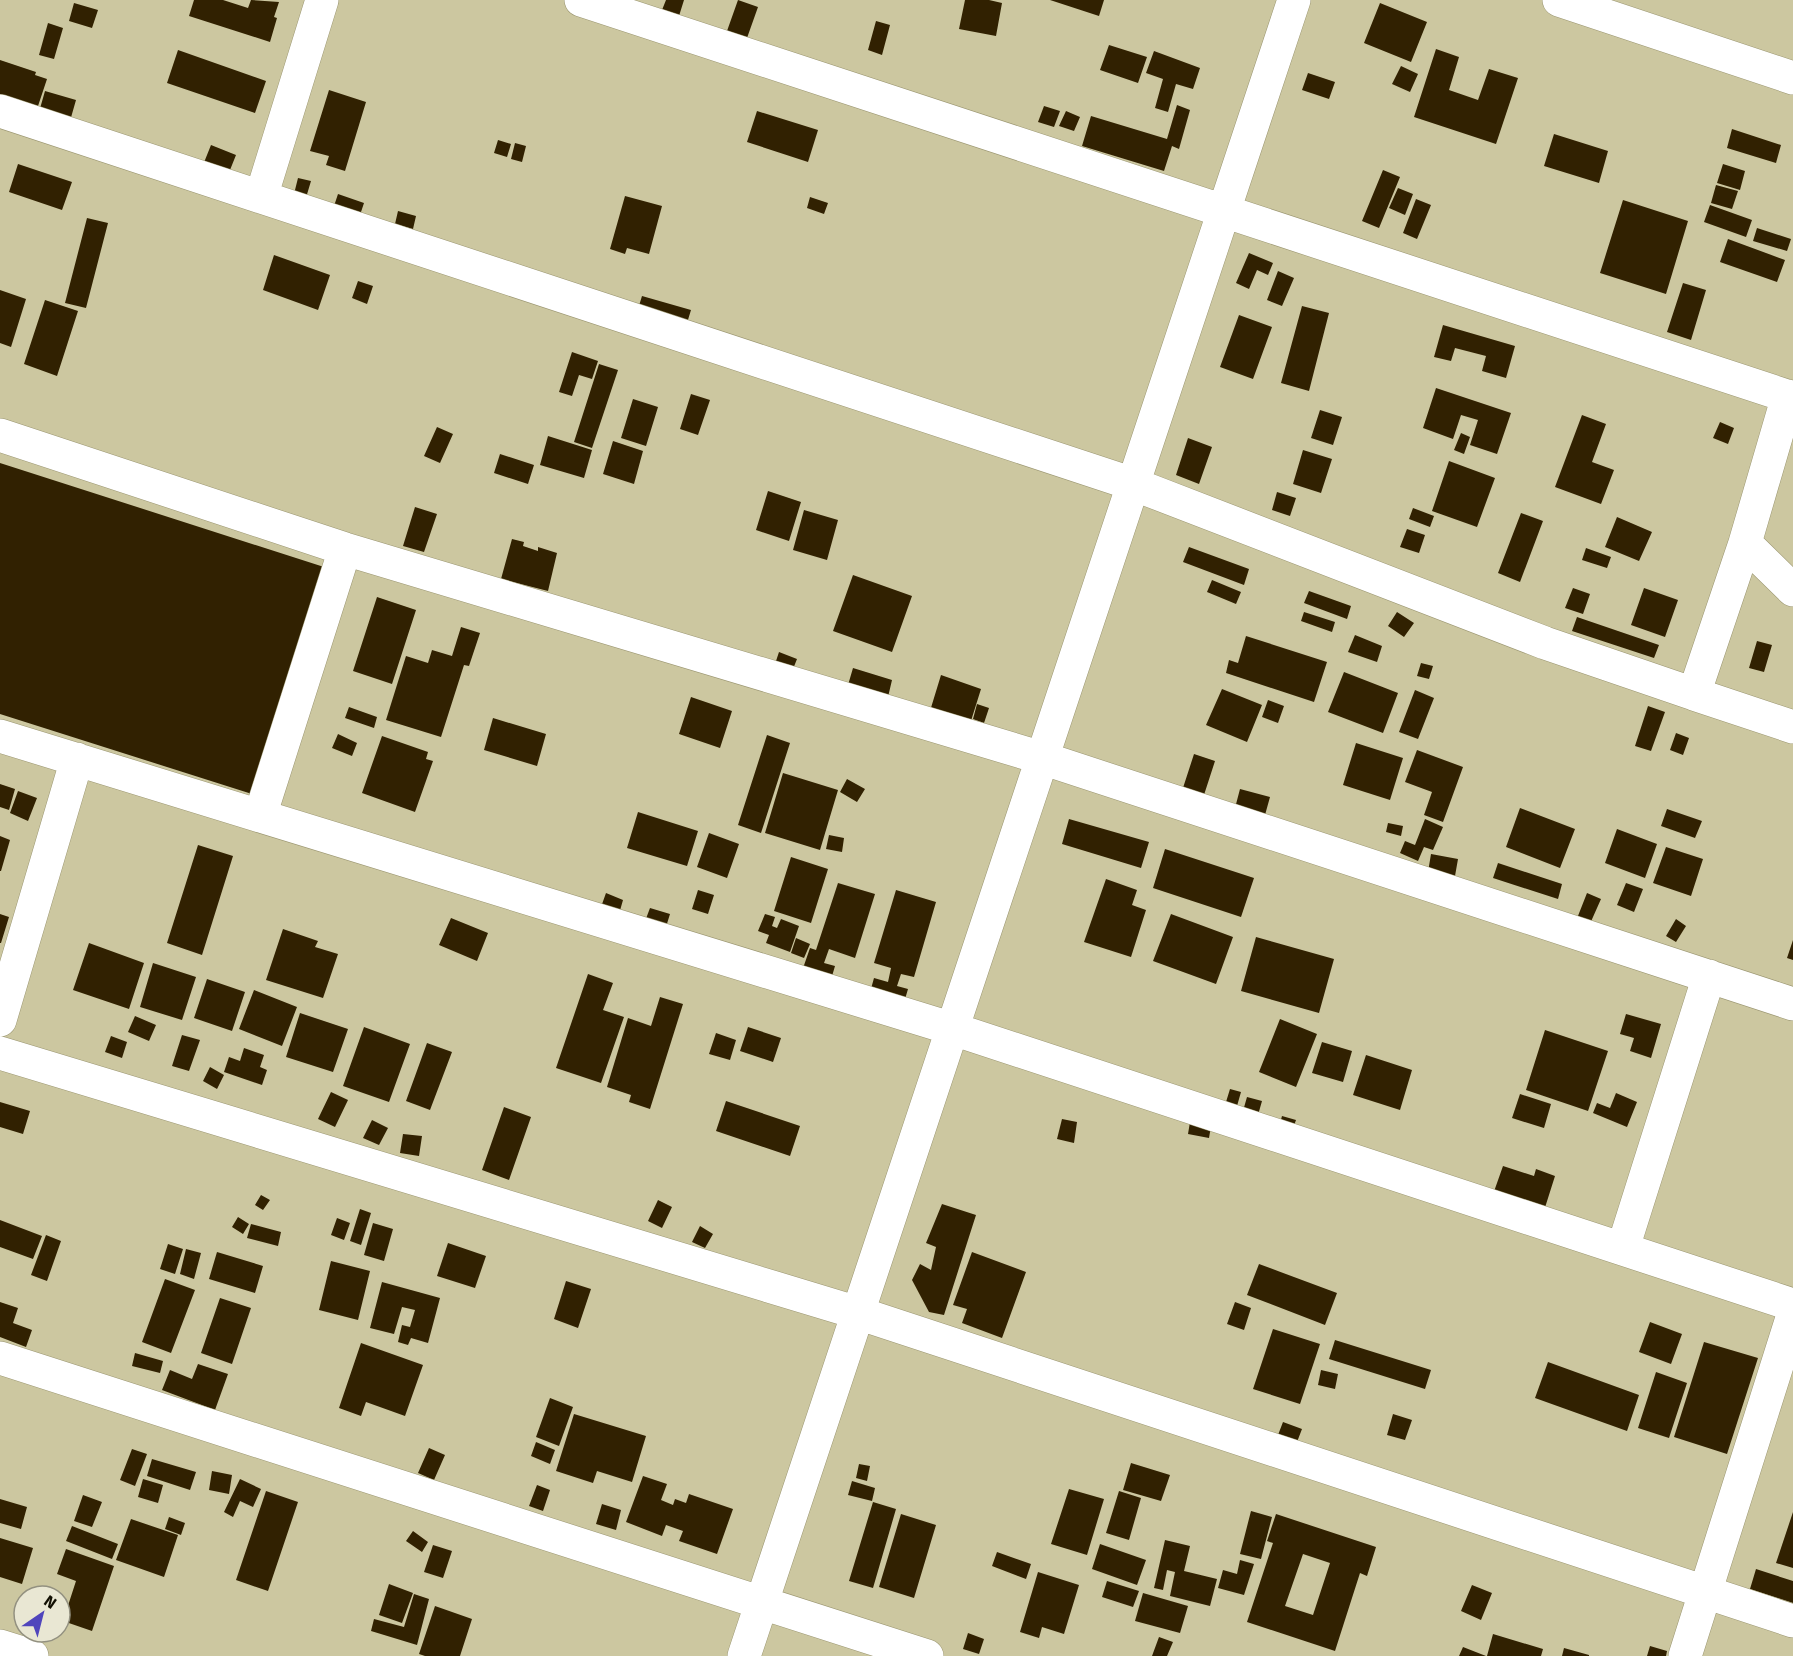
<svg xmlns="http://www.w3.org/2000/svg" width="1793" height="1656" viewBox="0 0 1793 1656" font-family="'Fira Sans',sans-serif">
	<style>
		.building { fill: #312101; fill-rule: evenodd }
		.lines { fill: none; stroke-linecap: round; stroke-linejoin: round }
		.minor-casing { stroke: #9b9671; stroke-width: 34 }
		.minor { stroke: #fff; stroke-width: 33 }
	</style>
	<rect width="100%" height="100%" fill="#ccc7a0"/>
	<!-- building -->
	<path class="building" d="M194,0H223L248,8L251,0L279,2L274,17L277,18L270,42L189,16Z
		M666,0H684L679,16L662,10Z
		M738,0L758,7L747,38L727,31Z
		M965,0H989L1002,3L996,36L959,29Z
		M1050,0H1104L1099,16Z
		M74,3L98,10L92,28L69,21Z
		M1380,3L1427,22L1411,62L1364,43Z
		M876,21L890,25L882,55L868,50Z
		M48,23L63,28L54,59L39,55Z
		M1109,45L1147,57L1138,83L1100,70Z
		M1436,49L1459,57L1449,90L1478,100L1489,69L1518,78L1496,144L1414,117Z
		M178,50L266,81L255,113L167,83Z
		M1154,51L1200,68L1193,89L1176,84L1168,112L1155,108L1163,79L1146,73Z
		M0,60L36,72L35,75L47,79L37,109L0,97Z
		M1401,66L1418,74L1410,92L1392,84Z
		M1308,73L1335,82L1329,99L1302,90Z
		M329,90L366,102L345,171L326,165L329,156L310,151Z
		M45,91L76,100L70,121L39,112Z
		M1177,105L1190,110L1179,149L1172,146L1164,171L1082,146L1091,116L1167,139Z
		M1044,106L1060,111L1054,127L1038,122Z
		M757,111L818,130L808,162L747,142Z
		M1066,111L1080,117L1074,131L1059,126Z
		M1732,129L1781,145L1776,163L1727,148Z
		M1554,134L1608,151L1599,183L1544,166Z
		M498,140L511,144L507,157L494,153Z
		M515,143L526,146L522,162L511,159Z
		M211,145L236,155L228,175L203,165Z
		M18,164L72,182L62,210L9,192Z
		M1723,164L1745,171L1740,190L1717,183Z
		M1383,170L1400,177L1379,228L1362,221Z
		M298,178L311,181L305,201L293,198Z
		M1716,185L1738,191L1732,209L1711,203Z
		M1398,188L1413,194L1405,215L1389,208Z
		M338,194L364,203L360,215L334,206Z
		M625,196L662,206L649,254L627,248L625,254L610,249Z
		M810,197L828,203L824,214L807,208Z
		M1416,199L1431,205L1417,239L1403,233Z
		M1623,200L1688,221L1666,294L1600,273Z
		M1710,205L1752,220L1746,237L1704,222Z
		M398,211L416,216L413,229L395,224Z
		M87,218L108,223L86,308L65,303Z
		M1757,228L1791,239L1787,251L1753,241Z
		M1728,239L1785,260L1777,282L1720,262Z
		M1249,253L1273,263L1268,275L1257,270L1249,289L1236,283Z
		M274,255L330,275L318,310L263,290Z
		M1278,271L1294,278L1282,306L1267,300Z
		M358,281L373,286L367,304L352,298Z
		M1683,283L1706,290L1691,340L1667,332Z
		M0,290L26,299L11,347L0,343Z
		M642,296L691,310L687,323L638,309Z
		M45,300L78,311L57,376L24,364Z
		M1302,306L1329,313L1309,391L1281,383Z
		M1239,315L1272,327L1253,379L1220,367Z
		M1443,325L1515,346L1506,378L1482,371L1486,356L1455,348L1451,361L1434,357Z
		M572,352L598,361L592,379L579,375L572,396L559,392Z
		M599,364L618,370L592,448L574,442Z
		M1436,388L1511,413L1497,454L1470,445L1478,420L1461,415L1453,439L1423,428Z
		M691,394L710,400L698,435L680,429Z
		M633,399L658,407L646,446L621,438Z
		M1320,410L1342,417L1333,445L1311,438Z
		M1582,415L1606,424L1592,462L1614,470L1601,504L1555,487Z
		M1720,422L1734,428L1728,444L1713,438Z
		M437,427L453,434L440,463L424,456Z
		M1461,433L1470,437L1464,454L1454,450Z
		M548,436L592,450L584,478L540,465Z
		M1188,438L1212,447L1199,484L1176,475Z
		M613,441L643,451L634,484L603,474Z
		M1303,450L1332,459L1321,493L1293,484Z
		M500,454L534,465L528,484L494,473Z
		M1449,461L1495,478L1477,527L1432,511Z
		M0,463L324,567L252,794L0,714Z
		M768,491L801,502L789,541L756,530Z
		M1277,492L1296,498L1290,516L1272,510Z
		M415,507L437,514L424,552L403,546Z
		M1413,508L1434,516L1430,527L1409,519Z
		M804,510L838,520L827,560L793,550Z
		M1521,513L1543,521L1520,582L1498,573Z
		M1617,517L1652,532L1639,561L1605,547Z
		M1407,529L1425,535L1419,553L1400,547Z
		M512,539L524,542L523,546L538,551V547L557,553L548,591L501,579Z
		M1189,547L1249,569L1244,585L1183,562Z
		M1586,548L1611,557L1607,568L1582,560Z
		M853,575L912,596L892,652L833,631Z
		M1212,580L1241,592L1236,604L1207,592Z
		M1573,588L1590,594L1583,614L1565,608Z
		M1644,588L1678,600L1665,637L1631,625Z
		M1309,591L1351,606L1347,619L1304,603Z
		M377,597L416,610L392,684L353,671Z
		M1304,612L1335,622L1332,632L1301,621Z
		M1397,612L1414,623L1404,637L1388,626Z
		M1577,617L1659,645L1654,658L1572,631Z
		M461,627L480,633L469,666L464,665L441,737L386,720L406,656L428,663L432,650L452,656Z
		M1355,635L1382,646L1377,662L1348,652Z
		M1246,636L1327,662L1314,702L1226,673L1229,660L1238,663Z
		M1757,641L1772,645L1764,672L1749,668Z
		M779,652L797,659L791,674L774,667Z
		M1421,663L1433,666L1429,679L1417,676Z
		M853,668L892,680L888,697L848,685Z
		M1344,672L1398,693L1383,733L1328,712Z
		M941,675L981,689L970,724L930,711Z
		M1222,689L1262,705L1247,742L1206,725Z
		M1415,690L1434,698L1418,739L1399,732Z
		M691,697L732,711L720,748L679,734Z
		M1268,700L1284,706L1278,723L1262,717Z
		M977,704L989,708L984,723L973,719Z
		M1648,706L1665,712L1651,751L1635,746Z
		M349,707L377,717L374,728L345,718Z
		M493,718L546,734L537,766L484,750Z
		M1676,733L1689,738L1683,755L1670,750Z
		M338,734L357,743L352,756L332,748Z
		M767,735L790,743L761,833L738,825Z
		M382,736L428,752L426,759L433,761L415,812L362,793Z
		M1356,743L1403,758L1390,800L1343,785Z
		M1417,750L1463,767L1443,822L1424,815L1432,792L1405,782Z
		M1194,754L1215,761L1203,798L1182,791Z
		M783,773L838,790L820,850L765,833Z
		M847,779L865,789L857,802L840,792Z
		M0,784L15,789L9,810L0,807Z
		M1240,789L1270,797L1265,815L1235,808Z
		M18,791L37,798L28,821L10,813Z
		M1520,808L1575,829L1560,868L1506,847Z
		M1667,809L1702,821L1695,838L1661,826Z
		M638,812L698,831L687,866L627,848Z
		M1069,819L1149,842L1141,868L1062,844Z
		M1425,819L1443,827L1433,850L1424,847L1418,861L1400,853L1405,841L1415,845Z
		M1388,823L1403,826L1401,836L1386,832Z
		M1617,829L1657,844L1645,878L1605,863Z
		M709,833L739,844L727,878L697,867Z
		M829,835L844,838L842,852L826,849Z
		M0,836L10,840L1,871H0Z
		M198,845L233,856L202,955L167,943Z
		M1666,847L1703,859L1691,896L1653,883Z
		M1165,849L1254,878L1241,917L1153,888Z
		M1431,854L1458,859L1455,876L1428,872Z
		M791,857L828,869L811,923L774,911Z
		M1498,863L1562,884L1558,899L1493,878Z
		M1106,879L1137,890L1132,905L1146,910L1131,957L1084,942Z
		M838,883L875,894L855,958L829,949L824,963L835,966L830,983L801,974L810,948L816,950Z
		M1626,883L1643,889L1634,912L1617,905Z
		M698,890L714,895L708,914L692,909Z
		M896,890L936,902L914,977L901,974L897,986L908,989L903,1006L869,996L874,978L888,982L891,968L874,963Z
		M606,893L623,900L619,914L601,907Z
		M1587,893L1601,899L1589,926L1576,921Z
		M650,908L670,914L665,930L644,924Z
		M0,914L9,917L1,943H0Z
		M765,914L775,917L772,926L777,928L781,919L799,926L790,952L766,943L769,935L758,931Z
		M1171,914L1233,937L1216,984L1153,961Z
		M451,918L488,933L477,961L439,945Z
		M1676,919L1686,926L1676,942L1666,936Z
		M283,929L318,941L315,947L338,954L323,998L266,980Z
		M1256,937L1334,959L1319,1013L1241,991Z
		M796,938L810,944L804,958L791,953Z
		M1793,940V960L1787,958Z
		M89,943L144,963L129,1009L73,990Z
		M153,963L196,977L182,1020L140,1007Z
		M588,974L613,983L603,1010L624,1017L601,1083L556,1068Z
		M207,979L245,992L232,1031L194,1018Z
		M254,990L297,1007L282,1046L239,1029Z
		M660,997L683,1004L650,1109L629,1102L631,1095L607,1087L628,1018L651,1026Z
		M300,1013L348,1029L333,1072L286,1057Z
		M1626,1014L1661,1024L1651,1058L1630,1051L1634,1038L1620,1034Z
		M135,1016L156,1025L149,1041L128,1032Z
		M1280,1019L1317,1034L1296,1087L1259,1072Z
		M364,1027L410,1044L389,1102L343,1086Z
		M748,1027L781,1038L773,1062L740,1051Z
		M1545,1030L1608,1051L1588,1111L1526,1090Z
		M716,1033L736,1040L730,1060L709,1054Z
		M182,1035L200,1040L189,1071L172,1066Z
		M111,1036L127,1042L122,1058L105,1052Z
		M1322,1042L1352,1051L1343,1082L1312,1073Z
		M427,1043L452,1052L430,1110L406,1101Z
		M244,1048L264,1055L260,1067L267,1070L262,1085L224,1072L229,1057L240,1061Z
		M1366,1055L1412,1070L1400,1110L1353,1095Z
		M210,1067L224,1075L217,1089L203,1081Z
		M1230,1089L1241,1092L1237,1106L1226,1102Z
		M331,1092L348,1100L335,1127L318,1119Z
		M1616,1093L1637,1102L1627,1127L1593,1113L1597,1103L1610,1108Z
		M1520,1094L1551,1104L1544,1128L1512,1118Z
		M1247,1097L1262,1101L1256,1122L1241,1118Z
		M726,1101L800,1126L790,1156L716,1131Z
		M0,1102L30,1111L23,1134L0,1127Z
		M504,1107L531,1117L509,1180L482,1170Z
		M1282,1116L1296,1120L1292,1131L1279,1127Z
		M1062,1119L1077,1122L1074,1143L1057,1139Z
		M372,1120L388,1128L379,1145L363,1138Z
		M1190,1122L1211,1126L1209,1138L1188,1134Z
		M403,1134L422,1136L419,1156L400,1153Z
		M1503,1166L1534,1176L1536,1169L1555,1176L1542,1217L1491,1200Z
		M261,1195L270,1200L263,1210L255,1205Z
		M658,1200L672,1207L662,1228L648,1221Z
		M942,1204L976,1215L944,1315L929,1312L912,1280L920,1264L931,1270L936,1247L926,1243Z
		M360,1209L371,1213L361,1245L350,1241Z
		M238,1217L249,1224L243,1234L232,1227Z
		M337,1218L350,1223L344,1240L331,1235Z
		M0,1220L42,1236L33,1259L0,1247Z
		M373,1223L393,1229L384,1261L364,1255Z
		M251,1224L281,1232L278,1246L247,1238Z
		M700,1226L713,1234L705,1248L692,1242Z
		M46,1235L61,1241L47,1281L31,1275Z
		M448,1243L486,1256L475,1288L437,1276Z
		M168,1244L183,1249L175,1274L160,1269Z
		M186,1249L201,1253L194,1279L180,1274Z
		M217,1252L263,1266L255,1293L209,1279Z
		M972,1252L1026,1272L1002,1338L962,1323L967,1309L953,1305Z
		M331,1261L370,1271L358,1320L319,1310Z
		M1259,1264L1337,1293L1325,1325L1247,1295Z
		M165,1279L195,1290L171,1353L142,1342Z
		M566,1281L591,1289L578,1328L554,1319Z
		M382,1282L440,1298L428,1343L411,1338L408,1345L398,1342L402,1325L410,1327L415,1310L402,1307L394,1334L370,1328Z
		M220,1298L251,1308L232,1364L201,1353Z
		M0,1302L18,1308L13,1323L32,1330L26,1347L0,1337Z
		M1235,1302L1251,1308L1244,1330L1227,1324Z
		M1650,1322L1682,1334L1671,1364L1639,1352Z
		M1273,1329L1320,1344L1300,1404L1253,1389Z
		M1335,1340L1431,1370L1425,1389L1329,1359Z
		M1704,1342L1758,1358L1727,1454L1674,1437Z
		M361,1343L423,1365L405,1416L366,1402L361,1416L339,1408Z
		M135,1353L163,1361L160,1373L132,1366Z
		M1548,1362L1639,1395L1627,1431L1535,1398Z
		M198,1364L228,1374L215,1410L162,1390L170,1370L192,1379Z
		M1321,1370L1338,1374L1335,1389L1318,1385Z
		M1656,1372L1687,1383L1669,1438L1638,1428Z
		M550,1398L573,1407L559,1446L536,1437Z
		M574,1414L646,1436L632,1482L597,1471L593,1483L556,1471Z
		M1393,1414L1412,1420L1405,1440L1387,1435Z
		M1283,1422L1302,1429L1297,1442L1278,1435Z
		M536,1442L555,1450L550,1464L531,1456Z
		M429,1448L445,1455L434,1480L418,1473Z
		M132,1449L147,1454L135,1486L120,1480Z
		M152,1459L196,1472L190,1490L147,1476Z
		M1131,1463L1170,1475L1161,1501L1123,1490Z
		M859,1464L870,1466L867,1481L856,1478Z
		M212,1471L232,1475L229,1494L209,1490Z
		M643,1476L667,1484L661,1500L673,1505L675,1499L686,1503L689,1494L733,1509L717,1554L679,1541L683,1531L666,1525L662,1536L626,1522Z
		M143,1479L163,1485L158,1503L138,1497Z
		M240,1479L261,1489L253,1507L240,1501L233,1517L224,1512Z
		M852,1481L875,1488L872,1501L848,1495Z
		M537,1485L550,1490L543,1511L529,1506Z
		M1069,1489L1104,1499L1087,1555L1051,1544Z
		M266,1491L298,1502L268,1591L236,1580Z
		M1119,1491L1141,1498L1129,1540L1106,1533Z
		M83,1495L102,1502L92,1527L74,1521Z
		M0,1499L27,1507L21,1529L0,1523Z
		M873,1502L896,1509L873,1588L849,1581Z
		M602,1504L621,1510L616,1530L596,1524Z
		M1251,1511L1272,1517L1261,1559L1240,1554Z
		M1793,1512V1568L1776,1563Z
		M901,1514L936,1525L914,1598L879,1587Z
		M1276,1514L1376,1547L1367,1576L1360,1573L1335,1651L1247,1622L1273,1543L1267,1541ZM1303,1554L1330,1563L1313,1615L1285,1606Z
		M169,1517L185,1523L181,1535L165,1529Z
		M131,1519L178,1535L164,1577L116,1560Z
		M72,1526L118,1544L112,1559L66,1541Z
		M413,1531L428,1542L422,1552L406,1541Z
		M0,1538L33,1548L22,1584L0,1577Z
		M1165,1540L1190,1546L1184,1571L1217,1579L1210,1606L1170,1596L1175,1572L1167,1570L1163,1590L1154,1588Z
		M1100,1544L1146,1560L1137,1585L1092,1569Z
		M433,1545L452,1551L443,1578L424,1572Z
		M66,1549L114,1566L92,1631L63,1621L76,1581L57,1574Z
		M997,1552L1031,1564L1026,1579L992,1566Z
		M1240,1560L1254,1564L1244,1595L1218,1588L1223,1570L1237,1574Z
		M1756,1569L1793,1581V1603L1750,1589Z
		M1038,1572L1079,1585L1064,1634L1042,1627L1039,1638L1020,1632Z
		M1107,1581L1139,1591L1133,1607L1102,1597Z
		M389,1584L413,1593L402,1623L379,1615Z
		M1472,1585L1492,1593L1481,1620L1461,1611Z
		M1143,1593L1188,1606L1180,1633L1135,1621Z
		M414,1594L429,1599L417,1645L371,1631L374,1619L404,1627Z
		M435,1606L472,1619L460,1656H425L419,1654Z
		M968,1633L984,1639L979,1654L963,1649Z
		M1493,1634L1543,1649L1541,1656H1487Z
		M1159,1637L1173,1642L1167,1656H1152Z
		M1650,1646L1667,1651L1666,1656H1647Z
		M1463,1647L1486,1656H1459Z
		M1564,1648L1589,1655V1656H1562Z"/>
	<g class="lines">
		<defs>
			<path id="minor" d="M581,0L1793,398
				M1559,0L1793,78
				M0,111L1133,484L1545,643L1694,694L1745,543L1793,590
				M261,197L322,0
				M0,435L345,549L1042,758L1793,1004
				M1745,543L1788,396
				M1694,694L1793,727
				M0,736L953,1029L1793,1305
				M260,816L345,549
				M0,1020L77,759
				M0,1053L858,1313L1793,1621
				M1623,1248L1709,976
				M0,1358L927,1656
				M0,1646L32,1656
				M744,1656L1294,0
				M1685,1656L1793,1315"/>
		</defs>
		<!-- minor casing -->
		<use href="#minor" class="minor-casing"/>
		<!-- minor -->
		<use href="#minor" class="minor"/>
	</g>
	<!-- north arrow -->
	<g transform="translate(42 1614) rotate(35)"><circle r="28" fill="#e9e7d3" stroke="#939180" stroke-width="1.5"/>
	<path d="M0-4.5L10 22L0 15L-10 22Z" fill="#5045bc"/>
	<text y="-9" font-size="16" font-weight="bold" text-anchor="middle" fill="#121003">N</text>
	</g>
</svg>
